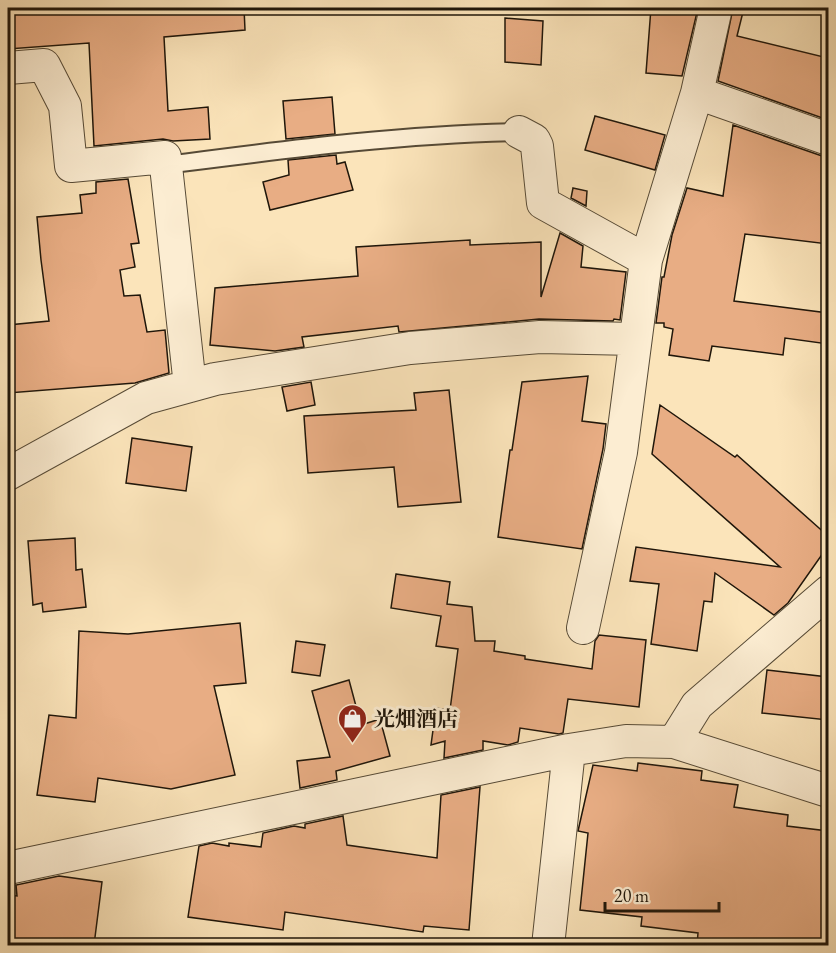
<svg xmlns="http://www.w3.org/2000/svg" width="836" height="953" viewBox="0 0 836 953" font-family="'EB Garamond','Noto Serif JP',serif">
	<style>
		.building { fill: #e8ad84; stroke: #1f160a; stroke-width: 1.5 }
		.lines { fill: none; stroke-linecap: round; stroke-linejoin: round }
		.service-casing { stroke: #564a36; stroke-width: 20 }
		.minor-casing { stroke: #564a36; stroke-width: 34 }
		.service { stroke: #fcedd2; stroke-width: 16 }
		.minor { stroke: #fcedd2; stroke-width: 32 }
		.labels { text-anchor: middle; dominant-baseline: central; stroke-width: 6; stroke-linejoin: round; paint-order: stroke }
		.poi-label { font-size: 21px; font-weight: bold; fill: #1f160a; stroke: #fcedd2; text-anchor: start }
	</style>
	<rect width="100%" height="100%" fill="#fbe4ba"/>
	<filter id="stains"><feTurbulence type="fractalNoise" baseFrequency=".00333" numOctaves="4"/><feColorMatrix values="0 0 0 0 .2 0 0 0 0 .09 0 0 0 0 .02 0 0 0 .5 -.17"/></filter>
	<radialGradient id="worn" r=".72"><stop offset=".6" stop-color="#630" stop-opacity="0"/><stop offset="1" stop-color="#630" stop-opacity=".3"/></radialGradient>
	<!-- building -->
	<path class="building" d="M8,8H244L245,30L164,37L168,111L208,107L210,139L173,141L163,139L94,146L89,43L8,49Z
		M651,8H698L682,76L646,73Z
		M733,8H744L737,36L828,58V120L718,81Z
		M505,18L543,21L541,65L505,62Z
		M332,97L335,134L286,139L283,101Z
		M595,116L665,135L655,170L585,150Z
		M733,125L822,156L828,157V244L745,234L734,301L828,313V344L785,338L783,355L712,346L709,361L669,355L673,329L664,327V323H656L662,277H664L672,235L687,188L723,196Z
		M336,155L337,164L345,162L353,190L270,210L263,182L289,175L288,160Z
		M128,179L139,243L131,244L135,267L120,270L124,296L140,295L147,332L165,330L169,373L135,383L8,393V325L49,321L41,260L37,217L82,213L80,195L96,193V182Z
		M573,188L587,191L586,206L571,198Z
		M560,233L583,246L581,267L626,272L620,320L614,319L613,321L539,319L399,332L398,326L302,337L304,347L275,351L210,345L215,288L358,276L356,247L470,240V245L541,242V297Z
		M588,376L582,421L606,424L603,449L582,549L498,537L510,450H512L522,382Z
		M311,382L315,405L287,411L282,387Z
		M449,390L461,502L398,507L394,467L308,473L304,416L416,410L414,393Z
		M660,405L735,457L737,455L828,536V546L788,603L774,615L715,573L712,602L704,601L697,651L651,644L659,584L630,581L636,547L780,567L652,454Z
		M132,438L192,447L186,491L126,483Z
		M75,538L76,570L82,569L86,607L43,612L42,603L33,605L28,541Z
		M396,574L450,582L447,604L472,607L475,641H495L494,651L525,656V659L592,669L595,641L599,635L646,640L639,707L568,699L563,733L559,734L520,728L518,742L508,745L483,741V750L444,758L445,741L431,745L436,708L450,710L458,649L436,646L441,616L391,608Z
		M240,623L246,683L214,686L235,775L171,789L98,778L95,802L37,795L49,715L76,718L79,631L128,634Z
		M296,641L325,645L320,676L292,672Z
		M767,670L828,677V720L762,713Z
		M349,680L361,725L380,719L390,756L336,771L337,780L300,788L297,761L330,757L312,691Z
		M638,763L702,771L701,780L738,785L734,807L788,815L787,826L828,831V945H697L698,933L641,926L642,917L580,910L588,833L578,831L593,765L637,771Z
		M480,787L469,930L424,926L423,932L285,912L283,930L188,917L199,846L212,843L229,846V843L261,847L263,833L294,826L305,828V824L343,816L347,845L437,858L441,795Z
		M59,876L102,882L94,945H8V895L17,896L16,885Z"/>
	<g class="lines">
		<defs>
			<path id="service" d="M166,165C283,150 401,134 519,132"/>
			<path id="minor" d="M8,68L44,65L65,106L71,166L165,157L190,386
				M697,93L828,139
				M519,132L534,140L537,146L543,203L646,260
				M8,474L146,398L215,379L410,348L540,337L635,339
				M583,628L621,452L646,260L697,93L716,8
				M674,742L697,705L828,592
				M8,868L569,750L626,741L674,742L828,791
				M548,946L569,750"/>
		</defs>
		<!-- service casing -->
		<use href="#service" class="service-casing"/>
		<!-- minor casing -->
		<use href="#minor" class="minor-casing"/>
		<!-- service -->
		<use href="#service" class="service"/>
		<!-- minor -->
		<use href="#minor" class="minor"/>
	</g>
	<!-- icons -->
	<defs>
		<symbol id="shop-pin" viewBox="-11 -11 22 30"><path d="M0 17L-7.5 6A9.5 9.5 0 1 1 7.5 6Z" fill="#8f2418" stroke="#fcedd2"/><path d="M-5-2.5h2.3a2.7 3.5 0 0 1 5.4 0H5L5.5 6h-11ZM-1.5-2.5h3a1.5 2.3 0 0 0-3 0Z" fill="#fff"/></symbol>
	</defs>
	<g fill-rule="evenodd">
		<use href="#shop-pin" x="336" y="702" width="33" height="45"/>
	</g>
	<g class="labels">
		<!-- poi labels -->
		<g class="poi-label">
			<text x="374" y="718">光畑酒店</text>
		</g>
	</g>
	<!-- margin -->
	<rect width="836" height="953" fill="none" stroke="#fbe4ba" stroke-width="30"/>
	<rect x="9" y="9" width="818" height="935" fill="none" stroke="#1f160a" stroke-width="3"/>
	<rect x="15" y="15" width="806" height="923" fill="none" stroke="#1f160a" stroke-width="1.5"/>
	<!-- scale -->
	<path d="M605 902v9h114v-9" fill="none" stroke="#1f160a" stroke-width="3"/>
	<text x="614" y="902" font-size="18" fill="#1f160a" stroke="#fcedd2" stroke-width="4.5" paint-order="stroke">20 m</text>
	<rect width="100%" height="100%" filter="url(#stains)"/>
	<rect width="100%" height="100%" fill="url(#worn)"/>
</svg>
